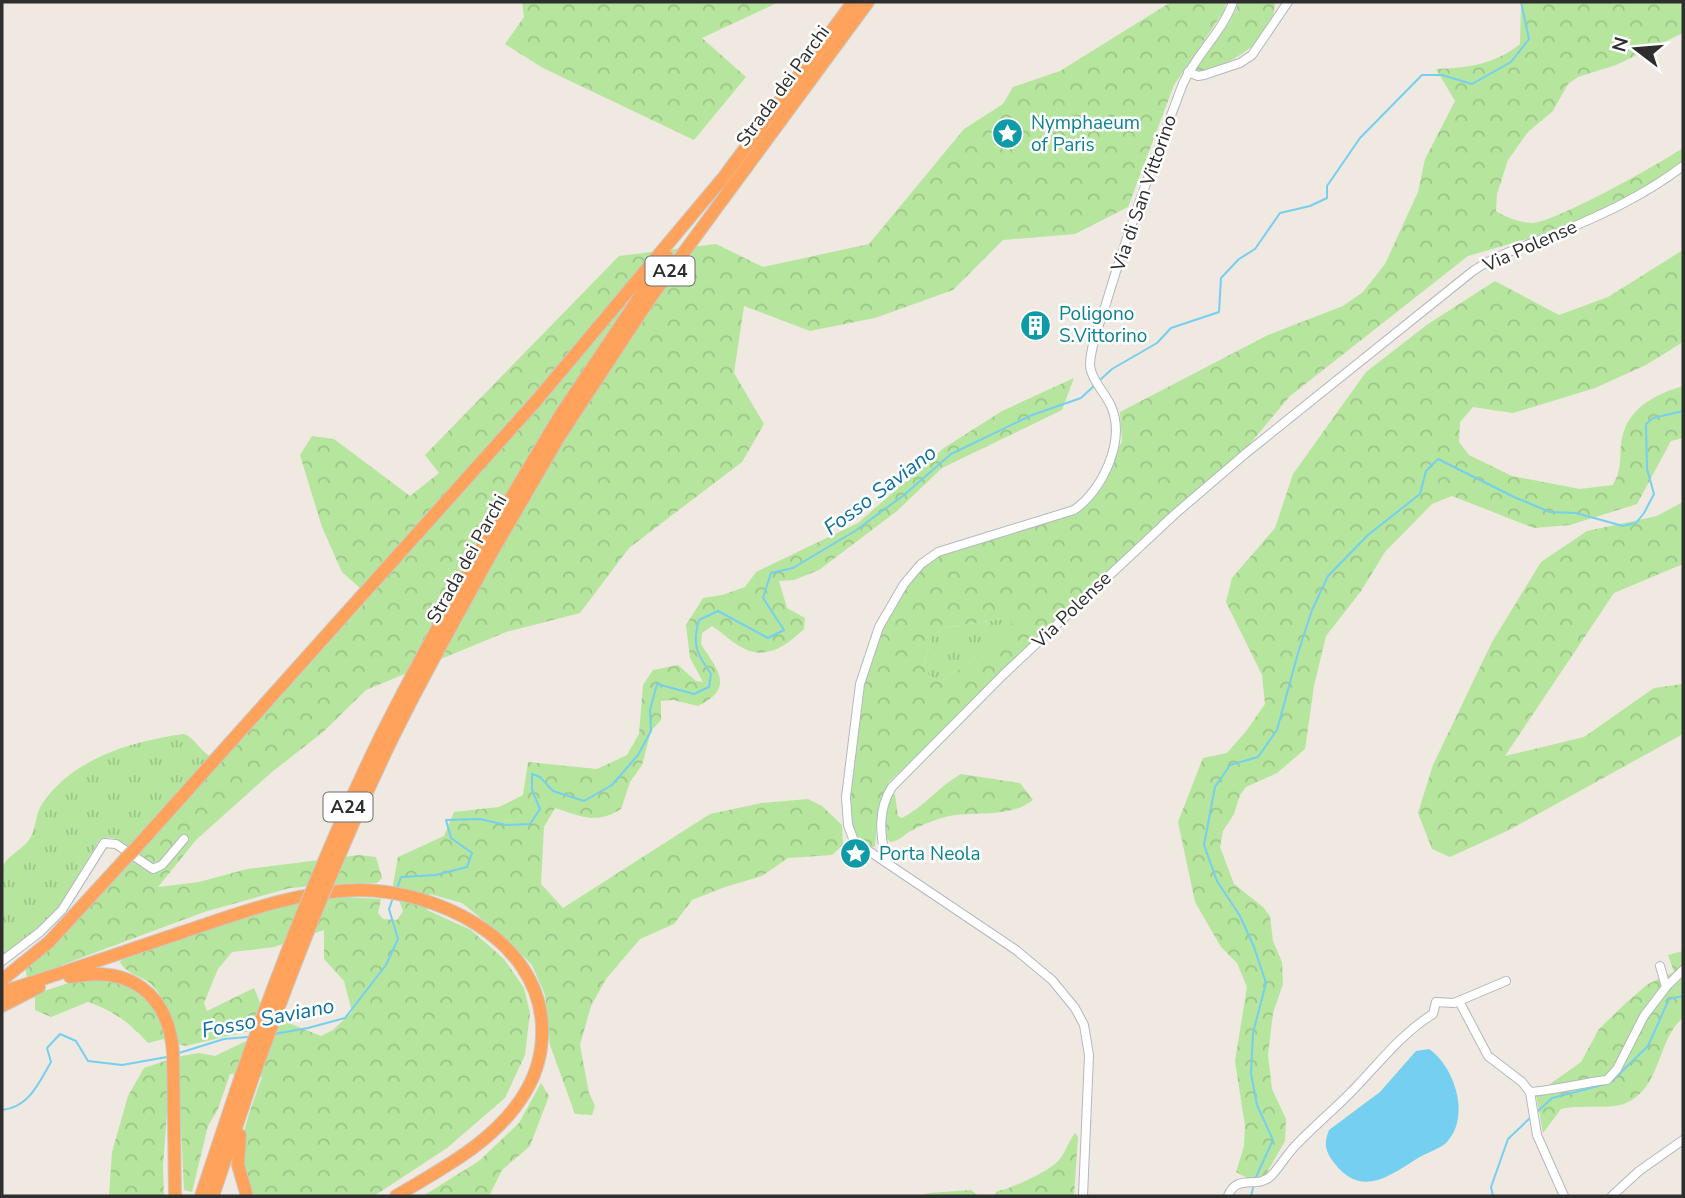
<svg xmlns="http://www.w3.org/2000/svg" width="1685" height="1198" viewBox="0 0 1685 1198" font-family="'Nunito Sans',sans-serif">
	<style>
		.grass { fill: url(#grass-tufts) }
		.forest { fill: url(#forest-crowns); fill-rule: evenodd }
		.water { fill: #75cff0 }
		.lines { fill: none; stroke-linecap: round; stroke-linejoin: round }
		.stream { stroke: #75cff0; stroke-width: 2 }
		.minor-casing { stroke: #b4b7c1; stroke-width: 10 }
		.highway-casing { stroke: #c9c9c9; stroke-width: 14 }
		.minor { stroke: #fff; stroke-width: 8 }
		.highway { stroke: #ffa35c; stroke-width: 12 }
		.highway-bridge-casing { stroke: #c9c9c9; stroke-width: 14; stroke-linecap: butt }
		.highway-bridge { stroke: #ffa35c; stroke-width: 12 }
		.labels { text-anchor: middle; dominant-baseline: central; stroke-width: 5; stroke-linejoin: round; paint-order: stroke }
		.shield { fill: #fff; stroke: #6d6d6d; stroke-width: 2 }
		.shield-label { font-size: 18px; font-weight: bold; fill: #2e2e2e }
		.street-label { font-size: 19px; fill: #2e2e2e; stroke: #fff }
		.culture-label { font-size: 19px; fill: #0d838f; stroke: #fff; text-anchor: start }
		.water-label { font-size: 21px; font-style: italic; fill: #0d6fa3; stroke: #fff }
	</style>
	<defs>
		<pattern id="grass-tufts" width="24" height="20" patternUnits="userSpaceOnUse" patternTransform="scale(1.75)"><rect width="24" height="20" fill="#b6e59e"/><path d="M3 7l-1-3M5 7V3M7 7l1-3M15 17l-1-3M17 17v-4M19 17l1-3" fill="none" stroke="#9dc588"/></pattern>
		<pattern id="forest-crowns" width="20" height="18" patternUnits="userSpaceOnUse" patternTransform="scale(1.75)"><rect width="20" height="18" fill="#b6e59e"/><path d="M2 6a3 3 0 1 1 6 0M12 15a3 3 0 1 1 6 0" fill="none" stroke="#9dc588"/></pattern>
	</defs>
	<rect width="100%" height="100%" fill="#efe9e1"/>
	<!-- grass -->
	<path class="grass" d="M1009,618L1013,623C992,646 966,665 940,682L929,676L924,665L932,636L943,628Z
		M184,734C195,738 199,750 210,756L128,847C118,839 113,836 100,839L57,910L32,935L4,955L2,947C2,933 0,874 3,866C9,854 22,850 29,840C36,830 35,815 42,804C73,758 132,741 184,734Z"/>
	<!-- forest -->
	<path class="forest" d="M522,2H779L702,38L746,77L694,140L543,68L505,44L524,17Z
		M1171,2H1226L1224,11L1174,85L1128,207L1075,234L1003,240L953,290L875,318L810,331L744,306L734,373L764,424L742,462L629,548L580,613L506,632L366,690L323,732L272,772L196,840L158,887L199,882L247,869L359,855L376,857L382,878L377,883L338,884L290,888L204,912L27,978L25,967L232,750L370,597L342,572L322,527L300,455L312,436L334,439L410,496L439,473L425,455L619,256L716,244L763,267L869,244L964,129L1003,104L1013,87L1060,71Z
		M1238,2H1275C1273,44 1232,62 1198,74L1194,72C1206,47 1231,30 1238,2Z
		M1521,2H1683V33L1616,65L1578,77L1568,84L1553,111L1528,132L1508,160L1497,194L1496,211C1505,217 1520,223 1532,223C1556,222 1659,164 1683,148V162L1628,200L1548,233L1468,256L1290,396L1243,452L1155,527L889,782L878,809L875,847C866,847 858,843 855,834C842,804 862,682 874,649C886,615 908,574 940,555L1061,519L1082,508L1101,484L1122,441L1120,412L1268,335L1343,306L1363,292L1385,264L1418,192L1425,159L1455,101L1436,69C1468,68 1495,64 1520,44ZM1009,618L1012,623C992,646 966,665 940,682L929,676L924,665L932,636L943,628Z
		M1683,250V342L1646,365L1595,388L1513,413L1473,407L1460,422L1459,442L1469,455L1512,476L1580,489L1613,485C1625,464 1617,451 1624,431C1632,406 1659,393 1683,386V438L1671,441L1637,504L1570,525L1534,528L1452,496L1432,504L1385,552L1361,591L1326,636L1314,686L1305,749L1277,773L1246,787L1240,795L1234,814L1223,831L1220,847L1234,884L1263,907L1270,916L1273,941L1282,962L1283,984L1273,1013L1268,1055L1272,1089L1286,1119L1285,1141L1265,1176L1259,1180L1249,1179L1236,1172L1244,1146L1245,1126L1235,1061L1247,987L1237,963L1221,947L1195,902L1178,822L1203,758L1227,753L1247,730L1265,704L1262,675L1226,602L1232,578L1275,528L1293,474L1366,372L1428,324L1495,281L1559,315L1608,297Z
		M1074,378L1062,410L942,468L897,511L819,570L794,580L779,581L787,608L805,618L804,629C788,644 768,660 745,649C733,644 723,633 712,626L702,633L701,644C717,670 736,687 698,706L673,700L661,701V720L651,731L642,765L630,782L621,809C596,825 581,816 555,808L544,827L541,884L563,908L710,814L762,803L808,799L822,806L842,825L843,845L832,855L788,858L762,876L725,887L692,900L674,924L640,939L606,979L591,1006L580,1045L589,1093L595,1106L592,1115L575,1114L550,1045L545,995L532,965L502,935L462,903L430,894L427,910L471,930L504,959L524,988L530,1013L525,1055L505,1098L447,1148L374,1196H255C230,1153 247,1120 262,1077L230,1074L218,1109L208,1126L192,1192L184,1190L179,1086H169L163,1166L164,1196H109L112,1152L128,1096L144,1068L177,1057L199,1053L215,1056L286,1022L321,1036L333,1030L352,1012L344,981L324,959V930L274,947L232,952L218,969L204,1003L207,1011L254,988L263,1010L250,1031L185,1046L178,1044C172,1026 166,999 152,985C142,975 128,976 120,962L125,956L293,903L344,897L381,899L378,913L383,919L397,920L403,911L393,885L398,857L444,836L454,812L499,807L523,795L528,762L597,769L627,755L639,734L643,685L653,670L678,665L696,681L703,682L690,658L686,625L703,598L722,595L745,587L756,572L858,523L944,448L1002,411Z
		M1683,502V564L1614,593L1505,756L1584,737L1654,688L1683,684V734L1507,831L1450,857L1432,849L1418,813L1433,765L1492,642L1541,562L1587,531L1657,516Z
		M961,774L1020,783L1033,800C1011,818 976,811 949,816C937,819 923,824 913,830C903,834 901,841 890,842L884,835L886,804L890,793L895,795L898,816L902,818C924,807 938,787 961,774Z
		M1683,951V1018C1658,1037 1661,1089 1626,1103C1611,1110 1580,1104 1561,1109L1543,1133L1536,1094L1581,1062L1599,1029L1628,1001L1648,984L1674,972L1668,955Z
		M81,979C109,981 139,980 154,1007C160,1019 163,1026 164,1039L148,1043C130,1023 114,1011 88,1002L51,1017L35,1010V994Z
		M541,1083L549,1096L530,1146L502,1170L489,1196H423L479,1161L519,1123Z
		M1075,1133L1078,1137L1074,1196H993L997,1191C1009,1190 1049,1171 1057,1162C1065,1155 1068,1142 1075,1133Z
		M971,1190L979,1196H919L929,1193Z"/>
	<!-- water -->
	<path class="water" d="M1429,1049C1454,1066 1472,1117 1446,1143C1439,1149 1426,1153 1418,1158C1389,1176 1362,1198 1335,1164C1326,1152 1323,1145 1329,1130L1380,1092L1416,1051Z"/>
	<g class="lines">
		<!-- stream -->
		<path class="stream" d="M1099,381L1112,369L1157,343L1171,328L1219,312L1221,278L1239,259L1255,249L1280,213L1310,206L1327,198V186L1360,138L1422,75H1442L1472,84L1511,62L1529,39L1521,2
			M397,889L401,877L436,875L467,867L472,853L451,838L446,820L480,819L506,825L530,824L540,809L532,790V774L540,777L553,791L584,801L612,785L638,755L651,731L650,710L657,684L694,694L709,687L711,674C696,653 692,644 699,620L718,611L768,638L784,630L763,598L771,573L793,568L855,531L904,495L951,454L1032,415L1081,398L1095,385
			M274,1034L308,1028L345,1018L386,965L398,939L389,909L393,898
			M179,1053L224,1039L248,1037
			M1611,1082L1648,1046L1669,999L1683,996
			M2,1110C29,1107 38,1084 51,1062L47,1048L60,1034L76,1041L88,1061L122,1065L167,1057
			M1538,1111L1552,1098L1606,1084
			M1256,1177L1273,1140L1257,1105L1251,1074L1253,1033L1266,983L1254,947L1240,916L1217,881L1204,845L1215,787L1230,765L1258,757L1277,730L1298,653L1312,610L1328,576L1368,535L1420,494L1426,471L1438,459L1514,497L1550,512L1576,513L1623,526L1636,523L1644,513L1654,494L1647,469L1646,424L1653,418L1683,411
			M1251,1196L1253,1188
			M1493,1196L1491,1187L1508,1139L1531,1117"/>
		<defs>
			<path id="minor" d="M1188,72L1198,76L1204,75L1240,63L1252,55L1288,2
				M887,863C880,837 877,810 892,787L1004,674L1175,514L1245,454L1473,271C1499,253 1529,245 1558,233C1602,215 1645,195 1683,166
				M2,961L40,932L62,910L104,843L116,844L153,869L162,865L184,839
				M1666,987L1683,970
				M1459,1001L1488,1056L1522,1082L1530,1092L1537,1135L1564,1196
				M1530,1092C1556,1090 1581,1083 1607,1080L1617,1069L1644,1016L1666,987L1660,966
				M1083,1196L1089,1055L1084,1025L1075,1008L1052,980L1016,950L854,841L848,825L846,797L860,684L879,627L904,584L921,564L938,552L1074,510C1103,490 1126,440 1111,406C1105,393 1090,378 1090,364C1091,342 1102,318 1108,297C1130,225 1156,156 1182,86C1195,55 1222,33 1233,2
				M1228,1196C1236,1173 1258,1190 1272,1175C1281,1165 1287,1154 1296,1145C1315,1125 1336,1108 1355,1088C1380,1062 1402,1033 1433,1014L1436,1002L1454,1003L1506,981
				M1612,1196L1639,1171L1683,1140"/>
			<path id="highway" d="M718,185L853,2
				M480,550L559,417L667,256
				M491,554L559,437L651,297L868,2
				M134,850L536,401L723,178
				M70,977C128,965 168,992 173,1052L175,1196
				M2,980L49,942L126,858
				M2,992C63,973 123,952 183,932C240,913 297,891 358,890C435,890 537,937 542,1025C543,1048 538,1071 526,1091C498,1140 443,1168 396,1196
				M2,1006L39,987
				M240,1135L238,1165L247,1196
				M201,1196L241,1076
				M213,1196L252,1080"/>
		</defs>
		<!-- minor casing -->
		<use href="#minor" class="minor-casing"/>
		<!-- highway casing -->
		<use href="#highway" class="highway-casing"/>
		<!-- minor -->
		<use href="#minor" class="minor"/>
		<!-- highway -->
		<use href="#highway" class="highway"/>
		<defs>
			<path id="highway-bridge" d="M126,858L134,850
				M241,1076C280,966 323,857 373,752C406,683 444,617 480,550
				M252,1080C294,963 339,848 393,737C423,675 458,615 491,554"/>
		</defs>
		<!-- highway-bridge casing -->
		<use href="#highway-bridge" class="highway-bridge-casing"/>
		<!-- highway-bridge -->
		<use href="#highway-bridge" class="highway-bridge"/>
	</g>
	<!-- icons -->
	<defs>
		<symbol id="sight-disc" viewBox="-11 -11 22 22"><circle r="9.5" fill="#0f9aa8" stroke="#fff"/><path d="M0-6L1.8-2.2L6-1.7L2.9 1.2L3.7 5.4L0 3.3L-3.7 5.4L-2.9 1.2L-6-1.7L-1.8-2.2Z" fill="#fff"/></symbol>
		<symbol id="building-disc" viewBox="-11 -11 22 22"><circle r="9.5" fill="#0f9aa8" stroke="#fff"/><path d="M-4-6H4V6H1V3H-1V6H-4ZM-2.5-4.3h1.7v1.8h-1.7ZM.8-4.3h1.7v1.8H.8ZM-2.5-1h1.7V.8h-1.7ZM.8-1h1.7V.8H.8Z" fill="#fff"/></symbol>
	</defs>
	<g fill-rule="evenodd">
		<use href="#sight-disc" x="990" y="116" width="35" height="35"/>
		<use href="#building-disc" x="1018" y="308" width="35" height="35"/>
		<use href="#sight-disc" x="838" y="836" width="35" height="35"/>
	</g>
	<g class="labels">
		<!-- shield labels -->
		<g class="shield">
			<rect x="645.5" y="256.5" width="49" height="29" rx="5"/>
			<rect x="323.5" y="792.5" width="49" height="29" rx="5"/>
		</g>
		<g class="shield-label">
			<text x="670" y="271">A24</text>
			<text x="348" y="807">A24</text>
		</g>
		<!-- street labels -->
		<g class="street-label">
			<text transform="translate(783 86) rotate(-54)">Strada dei Parchi</text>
			<text transform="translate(1144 193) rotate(-71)">Via di San Vittorino</text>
			<text transform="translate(1530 246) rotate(-24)">Via Polense</text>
			<text transform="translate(467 559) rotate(-61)">Strada dei Parchi</text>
			<text transform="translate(1072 610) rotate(-44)">Via Polense</text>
		</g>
		<!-- culture labels -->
		<g class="culture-label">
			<text x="1031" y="123">Nymphaeum<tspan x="1031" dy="22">of Paris</tspan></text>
			<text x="1059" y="314">Poligono<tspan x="1059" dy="22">S.Vittorino</tspan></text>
			<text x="879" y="854">Porta Neola</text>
		</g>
		<!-- water labels -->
		<g class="water-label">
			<text transform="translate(880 490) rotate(-37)">Fosso Saviano</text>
			<text transform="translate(268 1018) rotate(-11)">Fosso Saviano</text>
		</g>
	</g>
	<!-- border -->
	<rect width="1685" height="1198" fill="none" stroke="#2e2e2e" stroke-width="7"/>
	<!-- north arrow -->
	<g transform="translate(1636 49) rotate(286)" stroke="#ffffff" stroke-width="5" paint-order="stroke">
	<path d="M0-5L12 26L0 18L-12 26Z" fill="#2e2e2e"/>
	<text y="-10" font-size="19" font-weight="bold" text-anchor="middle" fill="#2e2e2e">N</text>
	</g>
</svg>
